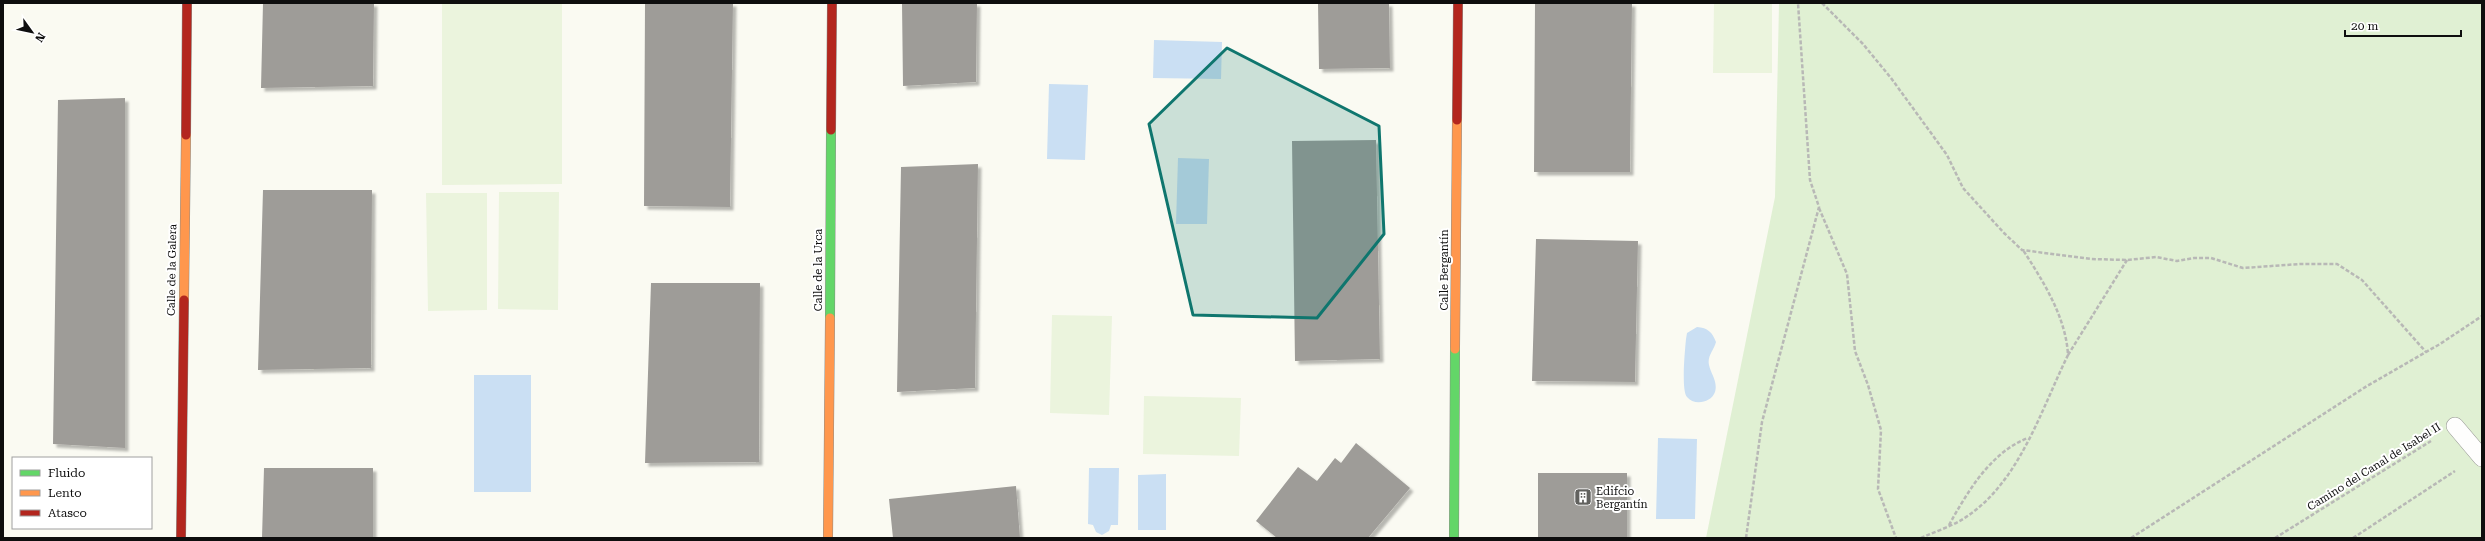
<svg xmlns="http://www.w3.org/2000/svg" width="2485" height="541" viewBox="0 0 2485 541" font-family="'Roboto Serif',serif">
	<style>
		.green { fill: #e0f0d3 }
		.pitch { fill: #ebf4dd }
		.water { fill: #cadff3 }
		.building { fill: #9e9c98; filter: url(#shadow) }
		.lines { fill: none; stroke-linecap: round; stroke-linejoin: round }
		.lane-casing { stroke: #949491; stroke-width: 18 }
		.fast-casing { stroke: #8b8b87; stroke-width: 10 }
		.slow-casing { stroke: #8b8b87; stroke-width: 10 }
		.jam-casing { stroke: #8b8b87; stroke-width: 10 }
		.path { stroke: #b8b8b6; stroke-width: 2.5; stroke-dasharray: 4 2; stroke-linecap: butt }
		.lane { stroke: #fefefd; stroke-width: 17 }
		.fast { stroke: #63d668; stroke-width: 9 }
		.slow { stroke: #ff974d; stroke-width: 9 }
		.jam { stroke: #b3261e; stroke-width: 9 }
		.marked { fill: #0f766e; fill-opacity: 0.2; stroke: #0f766e; stroke-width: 3; stroke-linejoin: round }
		.labels { text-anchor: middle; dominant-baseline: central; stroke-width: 4; stroke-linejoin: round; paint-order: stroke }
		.street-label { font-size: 11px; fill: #0e0e0e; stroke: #fff }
		.poi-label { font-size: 11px; fill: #0e0e0e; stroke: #fff; text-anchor: start }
	</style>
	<defs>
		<filter id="shadow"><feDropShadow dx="3.5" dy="3.5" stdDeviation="1" flood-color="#0004"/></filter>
	</defs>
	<rect width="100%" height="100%" fill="#fafaf2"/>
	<!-- green -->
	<path class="green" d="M1779,3H2482V538H1706L1775,197Z"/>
	<!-- pitch -->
	<path class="pitch" d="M442,3H562V184L442,185Z
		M1714,3H1772V73H1713Z
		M499,192H559L558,310L498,309Z
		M426,193H487V310L428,311Z
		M1052,315L1112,316L1109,415L1050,413Z
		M1144,396L1241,398L1239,456L1143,454Z"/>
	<!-- water -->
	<path class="water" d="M1154,40L1222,42L1221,79L1153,78Z
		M1049,84L1088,85L1085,160L1047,159Z
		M1178,158L1209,159L1207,224H1176Z
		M1697,327C1708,328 1712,332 1716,342C1714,350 1707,356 1709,365C1711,374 1718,382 1715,392C1711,403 1694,406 1687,397C1681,390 1685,350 1686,339L1687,333Z
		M474,375H531V492H474Z
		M1658,438L1697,439L1695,519H1656Z
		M1089,468H1119L1118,525H1111L1109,531L1102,535L1096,532L1093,525L1088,524Z
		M1166,474V530H1138V475Z"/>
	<!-- building -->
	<path class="building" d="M263,3H374L373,86L261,88Z
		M645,3H733L730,207L644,206Z
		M902,3H977L976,82L903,86Z
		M1318,3H1389L1390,68L1319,69Z
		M1535,3H1632L1630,172H1534Z
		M125,98V448L53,444L58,100Z
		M1376,140L1380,359L1295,361L1292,141Z
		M978,164L975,388L897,392L901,167Z
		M263,190H372L371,368L258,370Z
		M1536,239L1638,241L1635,382L1532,381Z
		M651,283H760L759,462L645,463Z
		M1356,443L1410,488L1368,538H1277L1256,521L1298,467L1317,481L1335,458L1341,463Z
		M264,468H373V538H262Z
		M1538,473H1627V538H1538Z
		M1016,486L1020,538H893L889,499Z"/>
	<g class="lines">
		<defs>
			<path id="lane" d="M2455,426L2482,458"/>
			<path id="fast" d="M830,318L831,130
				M1454,538L1455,349"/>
			<path id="slow" d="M184,300L186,135
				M1455,349L1457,120
				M828,538L830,318"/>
			<path id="jam" d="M1457,120L1458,3
				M831,130L832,3
				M186,135L187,3
				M181,538L184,300"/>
		</defs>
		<!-- lane casing -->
		<use href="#lane" class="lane-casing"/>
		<!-- fast casing -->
		<use href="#fast" class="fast-casing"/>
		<!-- slow casing -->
		<use href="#slow" class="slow-casing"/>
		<!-- jam casing -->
		<use href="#jam" class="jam-casing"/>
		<!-- path -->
		<path class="path" d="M1822,3L1863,44L1891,78L1947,155L1963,188L2004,233L2022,250L2091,259L2127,260L2156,257L2177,261L2194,258H2211L2243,268L2300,264H2337L2362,280L2426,352
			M1819,208L1847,274L1855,351L1868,385L1881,430L1878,489L1896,538
			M2068,355L2127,260
			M1949,525C1968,491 1991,452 2028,438
			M1746,538L1762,422L1819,207L1810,180L1798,3
			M1921,538C1934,532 1950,527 1963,519C2019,484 2040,412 2068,355C2066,317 2043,281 2023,250
			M2131,538L2367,386L2440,344L2482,316
			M2275,538L2431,441
			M2353,538L2455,471"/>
		<!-- lane -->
		<use href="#lane" class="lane"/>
		<!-- fast -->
		<use href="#fast" class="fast"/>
		<!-- slow -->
		<use href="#slow" class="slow"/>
		<!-- jam -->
		<use href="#jam" class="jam"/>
	</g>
	<!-- marked area -->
	<path class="marked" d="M1227,48L1379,126L1384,234L1317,318L1193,315L1149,124Z"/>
	<!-- icons -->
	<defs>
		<symbol id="building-square" viewBox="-11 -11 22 22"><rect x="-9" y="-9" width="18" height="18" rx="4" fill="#61615e" stroke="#fff"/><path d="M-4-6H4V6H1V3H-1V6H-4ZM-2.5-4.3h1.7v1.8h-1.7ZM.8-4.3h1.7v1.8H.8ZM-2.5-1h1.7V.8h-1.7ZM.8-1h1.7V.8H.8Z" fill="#fff"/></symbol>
	</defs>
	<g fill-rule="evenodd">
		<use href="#building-square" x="1573" y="487" width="20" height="20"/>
	</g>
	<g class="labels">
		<!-- street labels -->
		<g class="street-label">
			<text transform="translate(172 270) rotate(-89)">Calle de la Galera</text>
			<text transform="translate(818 270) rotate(-90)">Calle de la Urca</text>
			<text transform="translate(1444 270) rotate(-90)">Calle Bergantín</text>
			<text transform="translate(2374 467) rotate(-32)">Camino del Canal de Isabel II</text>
		</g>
		<!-- poi labels -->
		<g class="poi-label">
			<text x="1596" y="491">Edifcio<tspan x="1596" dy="13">Bergantín</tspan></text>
		</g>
	</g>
	<!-- border -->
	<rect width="2485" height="541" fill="none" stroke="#0e0e0e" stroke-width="8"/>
	<!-- legend -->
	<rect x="12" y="457" width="140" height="72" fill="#ffffff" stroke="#9f9f9f"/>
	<rect x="20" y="470" width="20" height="6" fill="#63d668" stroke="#9f9f9f"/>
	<text x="48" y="477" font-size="12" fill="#0e0e0e">Fluido</text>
	<rect x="20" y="490" width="20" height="6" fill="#ff974d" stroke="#9f9f9f"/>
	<text x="48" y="497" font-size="12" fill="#0e0e0e">Lento</text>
	<rect x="20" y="510" width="20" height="6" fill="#b3261e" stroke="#9f9f9f"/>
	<text x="48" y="517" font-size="12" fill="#0e0e0e">Atasco</text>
	<!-- north arrow -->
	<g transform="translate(32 32) rotate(123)" stroke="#ffffff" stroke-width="3" paint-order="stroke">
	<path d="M0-3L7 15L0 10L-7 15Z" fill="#0e0e0e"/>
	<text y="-6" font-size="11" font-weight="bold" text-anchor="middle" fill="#0e0e0e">N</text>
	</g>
	<!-- scale -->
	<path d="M2345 30v6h116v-6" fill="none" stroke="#0e0e0e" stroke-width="2"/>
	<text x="2351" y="30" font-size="12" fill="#0e0e0e" stroke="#ffffff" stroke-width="3" paint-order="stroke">20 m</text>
</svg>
